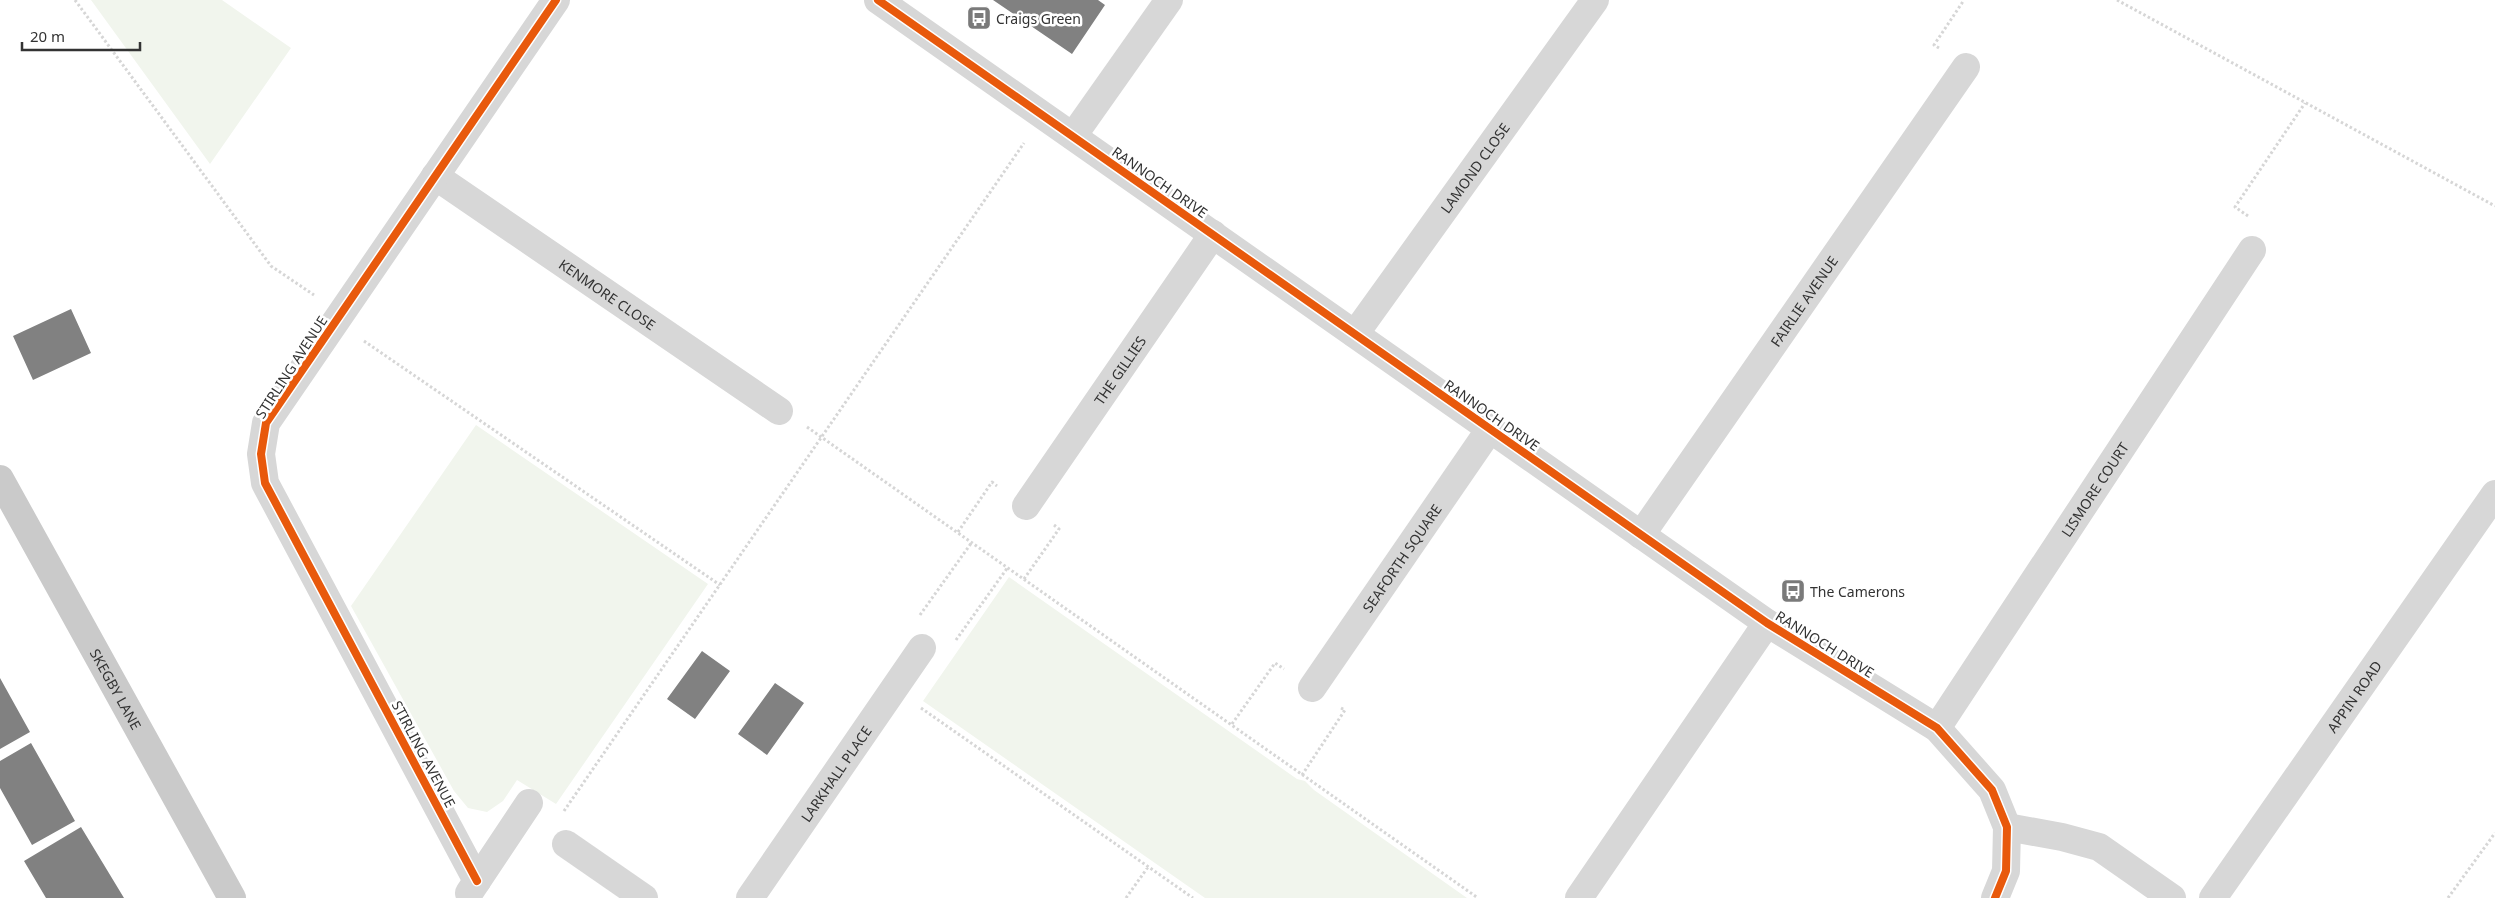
<svg xmlns="http://www.w3.org/2000/svg" width="2495" height="898" viewBox="0 0 2495 898" font-family="'Noto Sans',sans-serif">
	<style>
		.green { fill: #f1f5ed }
		.building { fill: #818181 }
		.lines { fill: none; stroke-linecap: round; stroke-linejoin: round }
		.path { stroke: #d6d6d6; stroke-width: 3; stroke-dasharray: 2.5 2.5; stroke-linecap: butt }
		.minor { stroke: #d7d7d7; stroke-width: 28 }
		.major { stroke: #cacaca; stroke-width: 28 }
		.cycleway-casing { stroke: #fff; stroke-width: 11 }
		.cycleway { stroke: #e8590c; stroke-width: 8 }
		.labels { text-anchor: middle; dominant-baseline: central; stroke-width: 5; stroke-linejoin: round; paint-order: stroke }
		.poi-label { font-size: 14px; fill: #333; stroke: #fff; text-anchor: start }
		.street-label { font-size: 14px; fill: #333; stroke: #fff }
	</style>
	<rect width="100%" height="100%" fill="#fff"/>
	<!-- green -->
	<path class="green" d="M91,0H222L291,48L210,164Z
		M476,425L708,584L556,804L517,780L503,801L487,812L468,808L454,791L351,606Z
		M1009,577L1297,779L1305,781L1314,790L1467,898H1205L923,701Z"/>
	<!-- building -->
	<path class="building" d="M993,0H1098L1105,5L1072,54Z
		M71,309L91,353L33,380L13,336Z
		M702,651L730,671L695,719L667,699Z
		M0,678L30,732L0,749Z
		M775,683L804,703L767,755L738,734Z
		M31,743L75,821L32,845L0,788V761Z
		M81,827L124,898H46L24,861Z"/>
	<g class="lines">
		<!-- path -->
		<path class="path" d="M75,0L271,266L314,295
			M2117,0L2495,206
			M1939,48L1934,45L1964,0
			M2248,216L2235,207L2305,103
			M364,341L720,585
			M807,427L1478,898
			M958,532L992,482L997,486
			M1024,579L1059,529L1054,525
			M920,615L972,542
			M956,640L1008,567
			M921,708L1193,898
			M1232,724L1275,663L1284,669
			M1302,775L1345,710L1341,708
			M564,811L1024,143
			M1126,898L1148,867
			M2448,898L2495,833"/>
		<!-- minor -->
		<g class="minor">
			<path d="M878,0L1767,623L1937,728L1992,790L2007,827L2006,871L1995,898"/>
			<path d="M1073,136L1169,0"/>
			<path id="s1" d="M435,176L779,411"/>
			<path id="s2" d="M1355,334L1595,0"/>
			<path id="s3" d="M1026,506L1213,234"/>
			<path id="s4" d="M1641,535L1966,67"/>
			<path id="s5" d="M1312,688L1490,429"/>
			<path id="s6" d="M1937,728L2252,250"/>
			<path d="M2007,827L2062,837L2099,847L2172,898"/>
			<path d="M566,844L644,898"/>
			<path d="M477,881L265,483L261,454L266,423L556,0"/>
			<path d="M469,893L529,803"/>
			<path id="s7" d="M750,898L922,648"/>
			<path d="M1579,898L1767,623"/>
			<path id="s8" d="M2213,898L2495,494"/>
		</g>
		<!-- major -->
		<path class="major" id="s9" d="M0,479L232,898"/>
		<defs>
			<path id="cycleway" d="M878,0L1767,623L1937,728L1992,790L2007,827L2006,871L1995,898
				M477,881L265,483L261,454L266,423L556,0"/>
		</defs>
		<!-- cycleway casing -->
		<use href="#cycleway" class="cycleway-casing"/>
		<!-- cycleway -->
		<use href="#cycleway" class="cycleway"/>
	</g>
	<!-- icons -->
	<defs>
		<symbol id="bus-square" viewBox="-11 -11 22 22"><rect x="-9" y="-9" width="18" height="18" rx="4" fill="#7a7a7a" stroke="#fff"/><path d="M-5-6H5V4H4V6H2V4H-2V6H-4V4H-5ZM-3.5-4V0h7V-4ZM-3.5 1.2v1.5H-2V1.2ZM2 1.2v1.5H3.5V1.2Z" fill="#fff"/></symbol>
	</defs>
	<g fill-rule="evenodd">
		<use href="#bus-square" x="965" y="4" width="28" height="28"/>
		<use href="#bus-square" x="1779" y="577" width="28" height="28"/>
	</g>
	<g class="labels">
		<!-- poi labels -->
		<g class="poi-label">
			<text x="996" y="18">Craigs Green</text>
			<text x="1810" y="591">The Camerons</text>
		</g>
		<!-- street labels -->
		<g class="street-label">
			<text stroke="none"><textPath href="#s2" startOffset="205">LAMOND CLOSE</textPath></text>
			<text transform="translate(1160 182) rotate(35)">RANNOCH DRIVE</text>
			<text stroke="none"><textPath href="#s1" startOffset="209">KENMORE CLOSE</textPath></text>
			<text stroke="none"><textPath href="#s4" startOffset="285">FAIRLIE AVENUE</textPath></text>
			<text transform="translate(291 367) rotate(-57)">STIRLING AVENUE</text>
			<text stroke="none"><textPath href="#s3" startOffset="165">THE GILLIES</textPath></text>
			<text transform="translate(1492 415) rotate(35)">RANNOCH DRIVE</text>
			<text stroke="none"><textPath href="#s6" startOffset="286">LISMORE COURT</textPath></text>
			<text stroke="none"><textPath href="#s5" startOffset="158">SEAFORTH SQUARE</textPath></text>
			<text transform="translate(1825 644) rotate(32)">RANNOCH DRIVE</text>
			<text stroke="none"><textPath href="#s9" startOffset="240">SKEGBY LANE</textPath></text>
			<text stroke="none"><textPath href="#s8" startOffset="246">APPIN ROAD</textPath></text>
			<text transform="translate(424 754) rotate(62)">STIRLING AVENUE</text>
			<text stroke="none"><textPath href="#s7" startOffset="151">LARKHALL PLACE</textPath></text>
		</g>
	</g>
	<!-- scale -->
	<path d="M22 42v8h118v-8" fill="none" stroke="#333333" stroke-width="2.5"/>
	<text x="30" y="42" font-size="15" fill="#333333" stroke="#ffffff" stroke-width="4" paint-order="stroke">20 m</text>
</svg>
